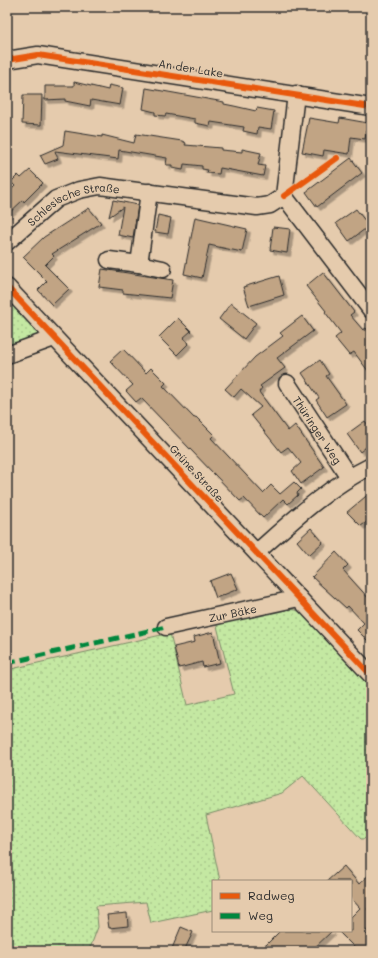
<svg xmlns="http://www.w3.org/2000/svg" width="378" height="958" viewBox="0 0 378 958" font-family="Mali,sans-serif">
	<style>
		.grass { fill: url(#grass-dots); stroke: #788a66 }
		.building { fill: #c1a484; stroke: #2b2b2b; filter: url(#shadow) }
		.lines { fill: none; stroke-linecap: round; stroke-linejoin: round }
		.minor-casing { stroke: #2b2b2b; stroke-width: 19 }
		.minor { stroke: #e5cbad; stroke-width: 16 }
		.quiet { stroke: #00873e; stroke-width: 5; stroke-dasharray: 10 5; stroke-linecap: butt }
		.cycleway-casing { stroke: #e5cbad; stroke-width: 8 }
		.cycleway { stroke: #e8590c; stroke-width: 6 }
		.labels { text-anchor: middle; dominant-baseline: central; stroke-width: 3.5; stroke-linejoin: round; paint-order: stroke }
		.street-label { font-size: 11px; fill: #2b2b2b; stroke: #e5cbad }
	</style>
	<defs>
		<pattern id="grass-dots" width="8" height="8" patternUnits="userSpaceOnUse"><rect width="8" height="8" fill="#c4e8a2"/><path d="M2 2h.1M6 6h.1" fill="none" stroke="#a9c78c" stroke-width="1.8" stroke-linecap="round"/></pattern>
		<filter id="shadow"><feDropShadow dx="3.5" dy="3.5" stdDeviation="0" flood-color="#0004"/></filter>
	</defs>
	<rect width="100%" height="100%" fill="#e5cbad"/>
	<filter id="ink" filterUnits="userSpaceOnUse"><feTurbulence type="fractalNoise" baseFrequency=".025" numOctaves="2"/><feDisplacementMap in="SourceGraphic" scale="8" xChannelSelector="R" yChannelSelector="G"/><feConvolveMatrix kernelMatrix="1 2 1 2 8 2 1 2 1" color-interpolation-filters="sRGB"/></filter>
	<g filter="url(#ink)">
		<!-- grass -->
		<path class="grass" d="M7,296L44,335L7,348Z
			M276,608L296,610L308,616L371,684V838L361,839L303,776L282,793L206,815L220,881H213V910L151,923L146,902L96,906L98,927L89,951H7V670L170,633L187,705L234,694L216,622Z"/>
		<!-- building -->
		<path class="building" d="M74,82L108,90L109,85L123,88L120,105L91,100L90,106L65,101V99L45,100V86H74Z
			M146,88L224,102V104L234,106L256,111L257,108L274,111L271,129L258,127L257,134L243,131L244,127L211,122L210,126L195,123V119L166,114L165,116L155,115V112L143,109Z
			M23,95H42L41,125L22,124Z
			M309,118L339,123L340,118L368,123L365,139L351,137L349,154L324,150L323,156L302,152Z
			M65,131L102,137V135L134,143L136,134L182,141L186,143L185,145L221,148V150L242,152V149L261,153L258,165L265,166L263,176L220,168L219,174L207,173L208,170L202,169V166L184,164L183,170L172,168V165H166L167,158L119,150L118,159L55,151L58,159L45,164L40,155L63,145Z
			M351,158L362,173L317,207L306,192Z
			M30,170L43,183L24,202L23,200L7,215V194L15,186L11,182L18,175L21,178Z
			M113,200L138,205L133,238L118,235L123,207L109,217Z
			M89,208L101,223L52,254L54,256L45,265L69,289L52,305L38,290L47,281L23,257L44,237Z
			M356,209L369,226L349,241L336,223Z
			M158,215L171,218L168,234L155,232Z
			M195,217L247,229L242,252L209,245L202,278L184,274Z
			M273,227L290,229L287,253L270,250Z
			M102,269L173,280L170,298L123,293V290L99,287Z
			M323,272L354,312L350,315L363,330L366,328L371,335V375L354,352L349,355L335,338L341,333L325,312L326,311L306,286Z
			M279,276L284,295L249,306L243,287Z
			M231,303L256,323L244,339L219,319Z
			M302,316L313,331L277,358L285,368L260,386L262,388L259,392L288,431L295,425L324,467L301,484L292,471L301,463L288,447L281,452L251,415L261,407L241,389L234,397L225,389L255,357L283,336L280,333Z
			M178,318L191,331L183,338L189,343L177,355L159,337Z
			M123,349L146,373L151,368L166,383L163,386L194,418L196,417L214,435L211,438L263,493L271,485L280,494L294,482L301,489L297,493L298,495L288,504L283,499L263,518L244,498L240,501L141,398L136,402L126,391L133,385L110,361Z
			M320,360L329,374L326,376L346,404L327,417L316,400L319,398L302,373Z
			M365,421L371,429V443L360,452L347,434Z
			M371,492V519L361,526L347,512Z
			M311,528L323,542L309,555L297,541Z
			M336,552L348,565L343,570L371,601V644L357,630L364,623L348,606L346,608L312,577Z
			M231,573L238,589L216,598L210,581Z
			M213,632L220,663L203,667L202,662L179,668L174,647L195,642L194,637Z
			M344,866L359,884L371,873V905L367,909L371,913V926L364,933L371,939V947L367,951H358L338,931H351V917L360,908L351,898V881H327Z
			M127,913L128,926L109,928L107,915Z
			M181,927L193,932L184,951H171Z
			M280,931H332L311,951H260Z"/>
		<g class="lines">
			<defs>
				<g id="minor">
					<path d="M7,60L38,55L371,107"/>
					<path d="M296,94L284,196L371,310"/>
					<path id="s1" d="M7,242L56,199L79,190L100,186L257,207L270,205L284,196"/>
					<path d="M109,260L139,264L149,192"/>
					<path d="M139,264L163,269"/>
					<path d="M7,287L371,675"/>
					<path d="M7,355L54,338"/>
					<path id="s2" d="M287,383L349,477"/>
					<path d="M257,552C293,520 328,487 371,466"/>
					<path id="s3" d="M166,627L299,598"/>
				</g>
			</defs>
			<!-- minor casing -->
			<use href="#minor" class="minor-casing"/>
			<!-- minor -->
			<use href="#minor" class="minor"/>
			<!-- quiet -->
			<path class="quiet" d="M7,663L166,627"/>
			<defs>
				<path id="cycleway" d="M7,60L38,55L371,107
					M284,196L337,158
					M7,287L371,675"/>
			</defs>
			<!-- cycleway casing -->
			<use href="#cycleway" class="cycleway-casing"/>
			<!-- cycleway -->
			<use href="#cycleway" class="cycleway"/>
		</g>
	</g>
	<g class="labels">
		<!-- street labels -->
		<g class="street-label">
			<text transform="translate(191 68) rotate(9)">An der Lake</text>
			<text stroke="none"><textPath href="#s1" startOffset="80">Schlesische Straße</textPath></text>
			<text stroke="none"><textPath href="#s2" startOffset="56">Thüringer Weg</textPath></text>
			<text transform="translate(197 473) rotate(47)">Grüne Straße</text>
			<text stroke="none"><textPath href="#s3" startOffset="68">Zur Bäke</textPath></text>
		</g>
	</g>
	<!-- margin -->
	<rect width="378" height="958" fill="none" stroke="#e5cbad" stroke-width="24"/>
	<rect x="12" y="12" width="354" height="934" fill="none" stroke="#2b2b2b" stroke-width="1.5" filter="url(#ink)"/>
	<!-- legend -->
	<rect x="212" y="880" width="140" height="52" fill="#e5cbad" stroke="#9b8b79"/>
	<rect x="220" y="893" width="20" height="6" fill="#e8590c" stroke="#9b8b79"/>
	<text x="248" y="900" font-size="12" fill="#2b2b2b">Radweg</text>
	<rect x="220" y="913" width="20" height="6" fill="#00873e" stroke="#9b8b79"/>
	<text x="248" y="920" font-size="12" fill="#2b2b2b">Weg</text>
</svg>
